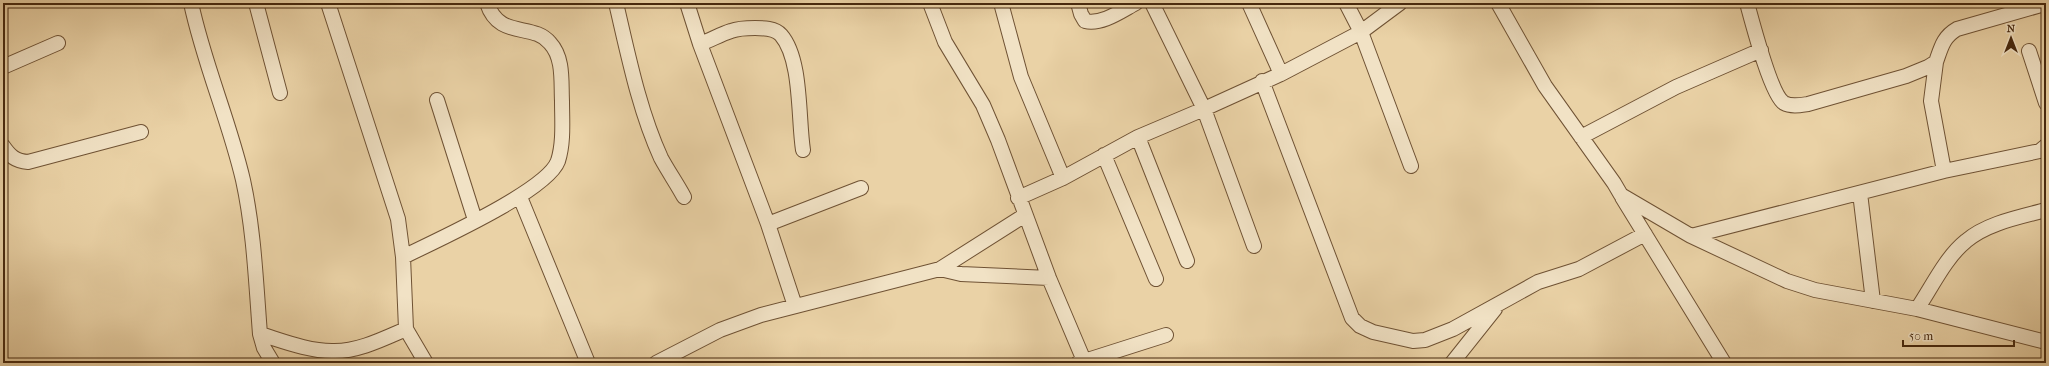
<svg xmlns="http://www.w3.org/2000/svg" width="2049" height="366" viewBox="0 0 2049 366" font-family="'IM FELL French Canon',serif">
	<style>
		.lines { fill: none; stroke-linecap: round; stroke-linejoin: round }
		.street-casing { stroke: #6f5234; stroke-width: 16 }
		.street { stroke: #f1e2c5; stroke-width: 14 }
	</style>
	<rect width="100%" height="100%" fill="#ead2a6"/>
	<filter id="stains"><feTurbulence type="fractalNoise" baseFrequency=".005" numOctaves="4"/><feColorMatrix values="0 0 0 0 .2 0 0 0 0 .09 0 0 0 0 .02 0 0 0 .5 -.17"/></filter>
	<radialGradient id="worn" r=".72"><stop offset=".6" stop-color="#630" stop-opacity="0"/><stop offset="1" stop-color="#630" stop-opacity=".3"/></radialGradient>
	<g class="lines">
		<defs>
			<path id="street" d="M191,3C204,64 229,120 243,180C254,230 256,283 260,334L264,348L273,363
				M256,3L280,93
				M328,3L398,219L403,257L406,329L426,363
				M616,3C628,54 639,110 661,158C668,171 677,184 684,197
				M687,3L700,44L768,224L795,306
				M930,3L945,42L983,105L998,140L1049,278L1085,363
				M1001,3L1021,77L1063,178
				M1078,3L1081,14L1085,21C1102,25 1121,11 1136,3
				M1152,3L1204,109L1254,246
				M1249,3L1281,74
				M1346,3L1361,32L1411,166
				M1498,3L1545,86L1614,183L1621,195L1691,236L1787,281L1815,290L1917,309L2046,342
				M700,44C711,40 721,34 731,31C739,28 747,28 755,28C763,28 775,28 781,35C802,59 798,118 803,150
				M2029,51L2046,103
				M1936,62C1941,48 1943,37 1957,29L2041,5L2040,3
				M3,67L58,43
				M1262,81L1352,318L1360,326L1373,332L1413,341L1425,340L1453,329L1538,282L1579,269L1645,234
				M437,100L475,220
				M1138,137L1187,261
				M1581,137L1676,87L1761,50
				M3,146C10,156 15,161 28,162L141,132
				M1104,155L1156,279
				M1944,171L2040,151L2046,146
				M1860,193L1873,301
				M520,197L588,363
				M1622,197L1724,363
				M1018,198L1063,178L1138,137L1204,109L1281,74L1361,32L1400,3
				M768,224L861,188
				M1691,236L1944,171L1931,101L1936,62L1928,67L1906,76L1808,104C1801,105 1791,107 1784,103C1771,95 1752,21 1747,3
				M403,257C435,241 547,191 558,161C564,142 562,120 562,101C561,82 564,58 550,43C533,22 499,40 487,3
				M940,269L961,274L1049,278
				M1917,309C1932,287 1945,258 1966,241C1987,223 2020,217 2046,210
				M260,334C283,341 308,351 332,351C357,352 383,339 406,329
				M656,363L720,330L761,315L940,269L1025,215
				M1078,363L1166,335
				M1452,363L1495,309"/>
		</defs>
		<!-- street casing -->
		<use href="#street" class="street-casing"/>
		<!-- street -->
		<use href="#street" class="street"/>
	</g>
	<!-- margin -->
	<rect width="2049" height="366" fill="none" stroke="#ead2a6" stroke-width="16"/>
	<rect x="4" y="4" width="2041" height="358" fill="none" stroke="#46280e" stroke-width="2"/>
	<rect x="8" y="8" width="2033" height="350" fill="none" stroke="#46280e"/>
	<!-- north arrow -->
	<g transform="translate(2011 38)" stroke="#f1e2c5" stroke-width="3" paint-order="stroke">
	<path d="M0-3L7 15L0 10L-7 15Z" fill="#46280e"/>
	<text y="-6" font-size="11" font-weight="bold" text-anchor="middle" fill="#46280e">N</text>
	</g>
	<!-- scale -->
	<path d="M1903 340v6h111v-6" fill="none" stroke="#46280e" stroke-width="2"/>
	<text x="1909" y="340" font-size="12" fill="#46280e" stroke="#f1e2c5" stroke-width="3" paint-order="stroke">50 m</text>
	<rect width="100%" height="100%" filter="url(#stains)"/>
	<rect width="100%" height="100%" fill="url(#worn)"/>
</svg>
